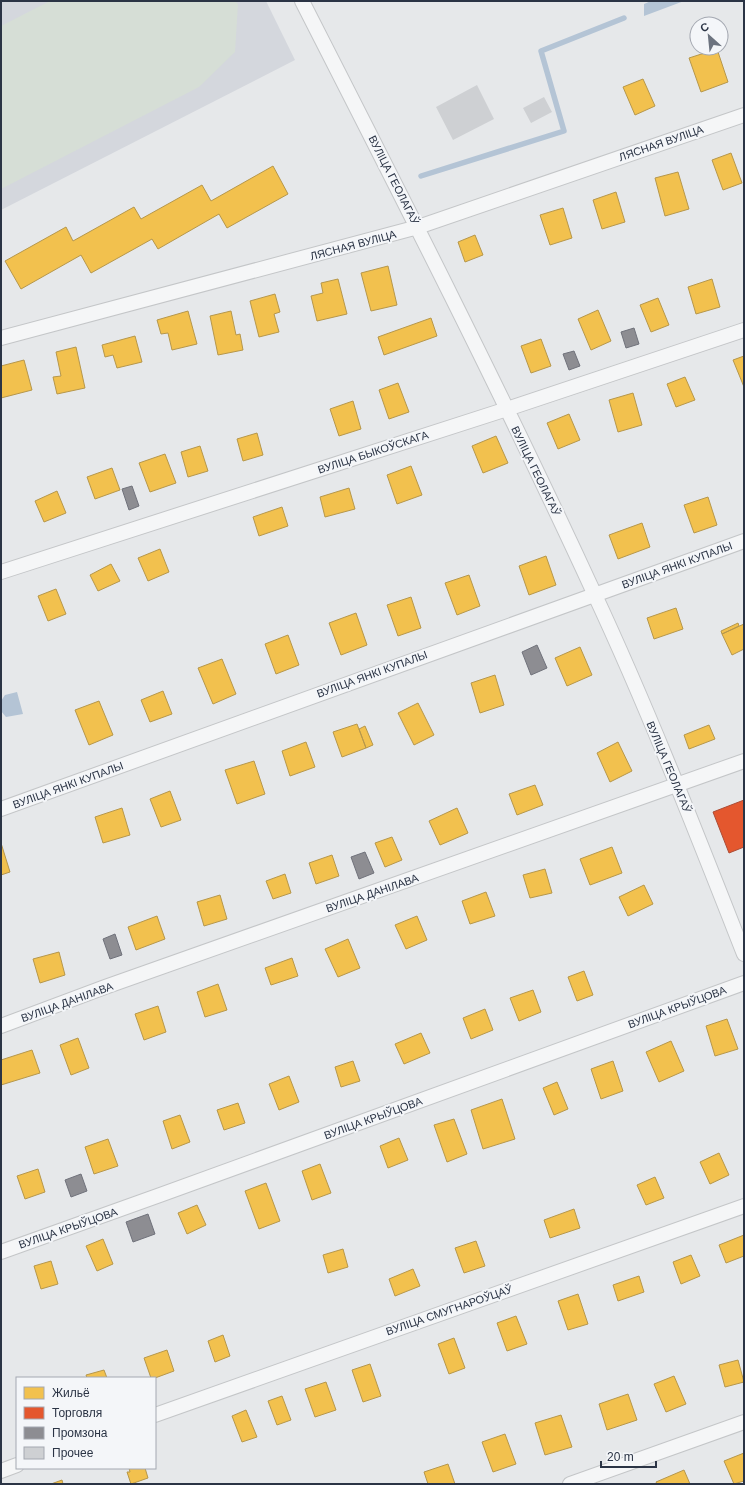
<svg xmlns="http://www.w3.org/2000/svg" width="745" height="1485" viewBox="0 0 745 1485" font-family="Arial,sans-serif">
	<style>
		.built { fill: #d4d7dd }
		.green { fill: #d6ded6 }
		.water { fill: #b4c4d5 }
		.homes { fill: #f2c14e; stroke: #b6974b }
		.shops { fill: #e4572e; stroke: #ac4c35 }
		.industry { fill: #8d8d92; stroke: #70727b }
		.lines { fill: none; stroke-linecap: round; stroke-linejoin: round }
		.stream { stroke: #b4c4d5; stroke-width: 5.5 }
		.building { fill: #ced0d3 }
		.minor-casing { stroke: #c4c6c8; stroke-width: 16 }
		.minor { stroke: #f5f6f7; stroke-width: 14 }
		.labels { text-anchor: middle; dominant-baseline: central; stroke-width: 4; stroke-linejoin: round; paint-order: stroke }
		.street-label { font-size: 11px; fill: #2b3445; stroke: #f4f6f9 }
	</style>
	<rect width="100%" height="100%" fill="#e6e8ea"/>
	<!-- built -->
	<path class="built" d="M1,1H266L295,60L1,210Z"/>
	<!-- green -->
	<path class="green" d="M50,1H235L238,4L235,52L199,87L1,189V26Z"/>
	<!-- water -->
	<path class="water" d="M651,1H684L644,16V4Z
		M17,692L23,714L6,717L1,711V701L5,695Z"/>
	<!-- homes -->
	<path class="homes" d="M717,49L728,82L701,92L689,58Z
		M643,79L655,106L635,115L623,87Z
		M731,153L742,183L723,190L712,160Z
		M273,166L288,194L227,228L219,214L158,249L152,239L91,273L81,255L21,289L5,261L66,227L73,241L134,207L141,219L202,185L211,201Z
		M678,172L689,209L665,216L655,178Z
		M616,192L625,222L602,229L593,200Z
		M563,208L572,238L550,245L540,215Z
		M475,235L483,255L465,262L458,242Z
		M388,266L397,305L371,311L361,273Z
		M338,279L347,314L317,321L311,296L323,293L321,283Z
		M712,279L720,307L696,314L688,287Z
		M275,294L280,312L274,314L279,332L259,337L250,301Z
		M658,298L669,325L651,332L640,305Z
		M598,310L611,341L591,350L578,319Z
		M188,311L197,344L172,350L168,333L161,334L157,320Z
		M231,311L236,335L240,334L243,350L218,355L210,316Z
		M431,318L437,336L384,355L378,337Z
		M135,336L142,362L117,368L113,355L105,357L102,345Z
		M541,339L551,366L531,373L521,346Z
		M76,347L85,388L57,394L53,377L61,376L56,352Z
		M744,356V387L733,360Z
		M24,360L32,390L1,398V366Z
		M685,377L695,400L676,407L667,384Z
		M398,383L409,412L389,419L379,390Z
		M633,393L642,425L618,432L609,400Z
		M353,401L361,429L339,436L330,409Z
		M569,414L580,440L558,449L547,423Z
		M257,433L263,455L243,461L237,439Z
		M496,436L508,463L483,473L472,446Z
		M200,446L208,471L188,477L181,452Z
		M165,454L176,483L150,492L139,463Z
		M411,466L422,495L397,504L387,475Z
		M112,468L120,490L95,499L87,477Z
		M349,488L355,509L325,517L320,497Z
		M57,491L66,513L44,522L35,501Z
		M708,497L717,525L694,533L684,505Z
		M282,507L288,526L259,536L253,517Z
		M642,523L650,547L618,559L609,535Z
		M160,549L169,572L148,581L138,558Z
		M546,556L556,585L529,595L519,566Z
		M111,564L120,581L98,591L90,575Z
		M469,575L480,606L457,615L445,583Z
		M56,589L66,614L48,621L38,596Z
		M411,597L421,628L398,636L387,605Z
		M676,608L683,629L654,639L647,618Z
		M356,613L367,645L341,655L329,623Z
		M738,623L739,626L722,634L721,631Z
		M744,624V649L732,655L722,634Z
		M288,635L299,665L276,674L265,644Z
		M580,647L592,675L567,686L555,658Z
		M222,659L236,694L213,704L198,668Z
		M495,675L504,705L480,713L471,683Z
		M163,691L172,714L150,722L141,700Z
		M99,701L113,735L89,745L75,710Z
		M418,703L434,735L414,745L398,713Z
		M357,724L366,748L342,757L333,732Z
		M709,725L715,739L689,749L684,735Z
		M365,726L373,745L366,748L359,729Z
		M306,742L315,767L290,776L282,751Z
		M618,742L632,771L610,782L597,753Z
		M254,761L265,794L237,804L225,770Z
		M535,785L543,805L517,815L509,794Z
		M170,791L181,820L161,827L150,799Z
		M122,808L130,835L103,843L95,817Z
		M457,808L468,833L440,845L429,821Z
		M392,837L402,860L385,867L375,843Z
		M1,843L10,872L1,875Z
		M612,847L622,873L590,885L580,859Z
		M332,855L339,876L316,884L309,863Z
		M545,869L552,893L530,898L523,875Z
		M285,874L291,893L273,899L266,881Z
		M644,885L653,904L628,916L619,897Z
		M486,892L495,916L470,924L462,901Z
		M220,895L227,919L204,926L197,902Z
		M157,916L165,939L136,950L128,927Z
		M417,916L427,940L406,949L395,925Z
		M348,939L360,968L338,977L325,949Z
		M59,952L65,975L40,983L33,959Z
		M292,958L298,976L271,985L265,968Z
		M584,971L593,995L577,1001L568,977Z
		M218,984L227,1010L205,1017L197,992Z
		M533,990L541,1012L519,1021L510,998Z
		M158,1006L166,1032L144,1040L135,1014Z
		M485,1009L493,1030L471,1039L463,1018Z
		M727,1019L738,1049L715,1056L706,1026Z
		M421,1033L430,1053L404,1064L395,1044Z
		M78,1038L89,1068L71,1075L60,1045Z
		M671,1041L684,1071L659,1082L646,1052Z
		M32,1050L40,1073L1,1085V1060Z
		M353,1061L360,1081L341,1087L335,1067Z
		M613,1061L623,1091L601,1099L591,1069Z
		M289,1076L299,1102L279,1110L269,1084Z
		M557,1082L568,1109L554,1115L543,1088Z
		M502,1099L515,1139L483,1149L471,1110Z
		M238,1103L245,1123L224,1130L217,1110Z
		M180,1115L190,1142L172,1149L163,1121Z
		M454,1119L467,1154L447,1162L434,1125Z
		M399,1138L408,1160L388,1168L380,1146Z
		M108,1139L118,1166L94,1174L85,1147Z
		M719,1153L729,1175L710,1184L700,1162Z
		M320,1164L331,1193L312,1200L302,1171Z
		M38,1169L45,1192L25,1199L17,1176Z
		M655,1177L664,1198L646,1205L637,1185Z
		M266,1183L280,1221L259,1229L245,1191Z
		M197,1205L206,1225L187,1234L178,1213Z
		M574,1209L580,1228L550,1238L544,1220Z
		M744,1235V1256L726,1263L719,1245Z
		M103,1239L113,1264L97,1271L86,1246Z
		M476,1241L485,1266L464,1273L455,1248Z
		M343,1249L348,1267L328,1273L323,1255Z
		M691,1255L700,1276L681,1284L673,1262Z
		M51,1261L58,1284L41,1289L34,1266Z
		M413,1269L420,1286L395,1296L389,1279Z
		M639,1276L644,1292L618,1301L613,1285Z
		M578,1294L588,1324L568,1330L558,1301Z
		M516,1316L527,1344L507,1351L497,1323Z
		M223,1335L230,1356L215,1362L208,1341Z
		M454,1338L465,1368L449,1374L438,1344Z
		M167,1350L174,1371L155,1378H151L144,1358Z
		M738,1360L744,1382L725,1387L719,1365Z
		M370,1364L381,1396L363,1402L352,1370Z
		M104,1370L107,1378H87L86,1375Z
		M674,1376L686,1404L666,1412L654,1384Z
		M326,1382L336,1410L315,1417L305,1389Z
		M628,1394L637,1420L607,1430L599,1404Z
		M282,1396L291,1420L277,1425L268,1401Z
		M246,1410L257,1437L242,1442L232,1416Z
		M561,1415L572,1447L545,1455L535,1423Z
		M505,1434L516,1464L493,1472L482,1442Z
		M744,1453V1481L734,1484L724,1461Z
		M448,1464L455,1484H428L424,1472Z
		M129,1468H145L148,1478L131,1484L127,1472H130Z
		M684,1470L690,1484H657L656,1482Z
		M62,1480L63,1484H51Z"/>
	<!-- shops -->
	<path class="shops" d="M744,800V847L729,853L713,812Z"/>
	<!-- industry -->
	<path class="industry" d="M634,328L639,344L626,348L621,332Z
		M574,351L580,366L569,370L563,354Z
		M132,486L139,506L129,510L122,489Z
		M537,645L547,668L531,675L522,652Z
		M365,852L374,873L359,879L351,857Z
		M115,934L122,955L110,959L103,939Z
		M81,1174L87,1191L71,1197L65,1180Z
		M148,1214L155,1234L133,1242L126,1222Z"/>
	<g class="lines">
		<!-- stream -->
		<path class="stream" d="M421,176L564,131L541,51L624,18"/>
	</g>
	<!-- building -->
	<path class="building" d="M477,85L494,119L453,140L436,107Z
		M544,97L552,112L531,123L523,108Z"/>
	<g class="lines">
		<defs>
			<path id="minor" d="M302,1C402,197 502,393 594,593C649,711 696,832 744,954
				M1,338L418,227L744,115
				M1,572L507,409L744,330
				M1,809L744,541
				M1,1026L105,987L744,761
				M1,1252L160,1195L744,983
				M155,1415L744,1206
				M1,1471L17,1465
				M570,1484L744,1422"/>
		</defs>
		<!-- minor casing -->
		<use href="#minor" class="minor-casing"/>
		<!-- minor -->
		<use href="#minor" class="minor"/>
	</g>
	<g class="labels">
		<!-- street labels -->
		<g class="street-label">
			<text transform="translate(661 143) rotate(-19)">ЛЯСНАЯ ВУЛІЦА</text>
			<text transform="translate(394 180) rotate(63)">ВУЛІЦА ГЕОЛАГАЎ</text>
			<text transform="translate(353 245) rotate(-15)">ЛЯСНАЯ ВУЛІЦА</text>
			<text transform="translate(373 452) rotate(-18)">ВУЛІЦА БЫКОЎСКАГА</text>
			<text transform="translate(536 471) rotate(64)">ВУЛІЦА ГЕОЛАГАЎ</text>
			<text transform="translate(677 565) rotate(-20)">ВУЛІЦА ЯНКІ КУПАЛЫ</text>
			<text transform="translate(372 674) rotate(-20)">ВУЛІЦА ЯНКІ КУПАЛЫ</text>
			<text transform="translate(669 767) rotate(67)">ВУЛІЦА ГЕОЛАГАЎ</text>
			<text transform="translate(68 785) rotate(-20)">ВУЛІЦА ЯНКІ КУПАЛЫ</text>
			<text transform="translate(372 893) rotate(-19)">ВУЛІЦА ДАНІЛАВА</text>
			<text transform="translate(67 1002) rotate(-20)">ВУЛІЦА ДАНІЛАВА</text>
			<text transform="translate(677 1007) rotate(-20)">ВУЛІЦА КРЫЎЦОВА</text>
			<text transform="translate(373 1118) rotate(-20)">ВУЛІЦА КРЫЎЦОВА</text>
			<text transform="translate(68 1228) rotate(-19)">ВУЛІЦА КРЫЎЦОВА</text>
			<text transform="translate(449 1310) rotate(-19)">ВУЛІЦА СМУГНАРОЎЦАЎ</text>
		</g>
	</g>
	<!-- border -->
	<rect width="745" height="1485" fill="none" stroke="#2b3445" stroke-width="4"/>
	<!-- legend -->
	<rect x="16" y="1377" width="140" height="92" fill="#f4f6f9" stroke="#a4a8b1"/>
	<rect x="24" y="1387" width="20" height="12" fill="#f2c14e" stroke="#a4a8b1"/>
	<text x="52" y="1397" font-size="12" fill="#2b3445">Жильё</text>
	<rect x="24" y="1407" width="20" height="12" fill="#e4572e" stroke="#a4a8b1"/>
	<text x="52" y="1417" font-size="12" fill="#2b3445">Торговля</text>
	<rect x="24" y="1427" width="20" height="12" fill="#8d8d92" stroke="#a4a8b1"/>
	<text x="52" y="1437" font-size="12" fill="#2b3445">Промзона</text>
	<rect x="24" y="1447" width="20" height="12" fill="#ced0d3" stroke="#a4a8b1"/>
	<text x="52" y="1457" font-size="12" fill="#2b3445">Прочее</text>
	<!-- north arrow -->
	<g transform="translate(709 36) rotate(333)"><circle r="19" fill="#f4f6f9" stroke="#a4a8b1"/>
	<path d="M0-3L7 15L0 10L-7 15Z" fill="#6c737f"/>
	<text y="-6" font-size="11" font-weight="bold" text-anchor="middle" fill="#2b3445">С</text>
	</g>
	<!-- scale -->
	<path d="M601 1461v6h55v-6" fill="none" stroke="#2b3445" stroke-width="2"/>
	<text x="607" y="1461" font-size="12" fill="#2b3445" stroke="#f4f6f9" stroke-width="3" paint-order="stroke">20 m</text>
</svg>
